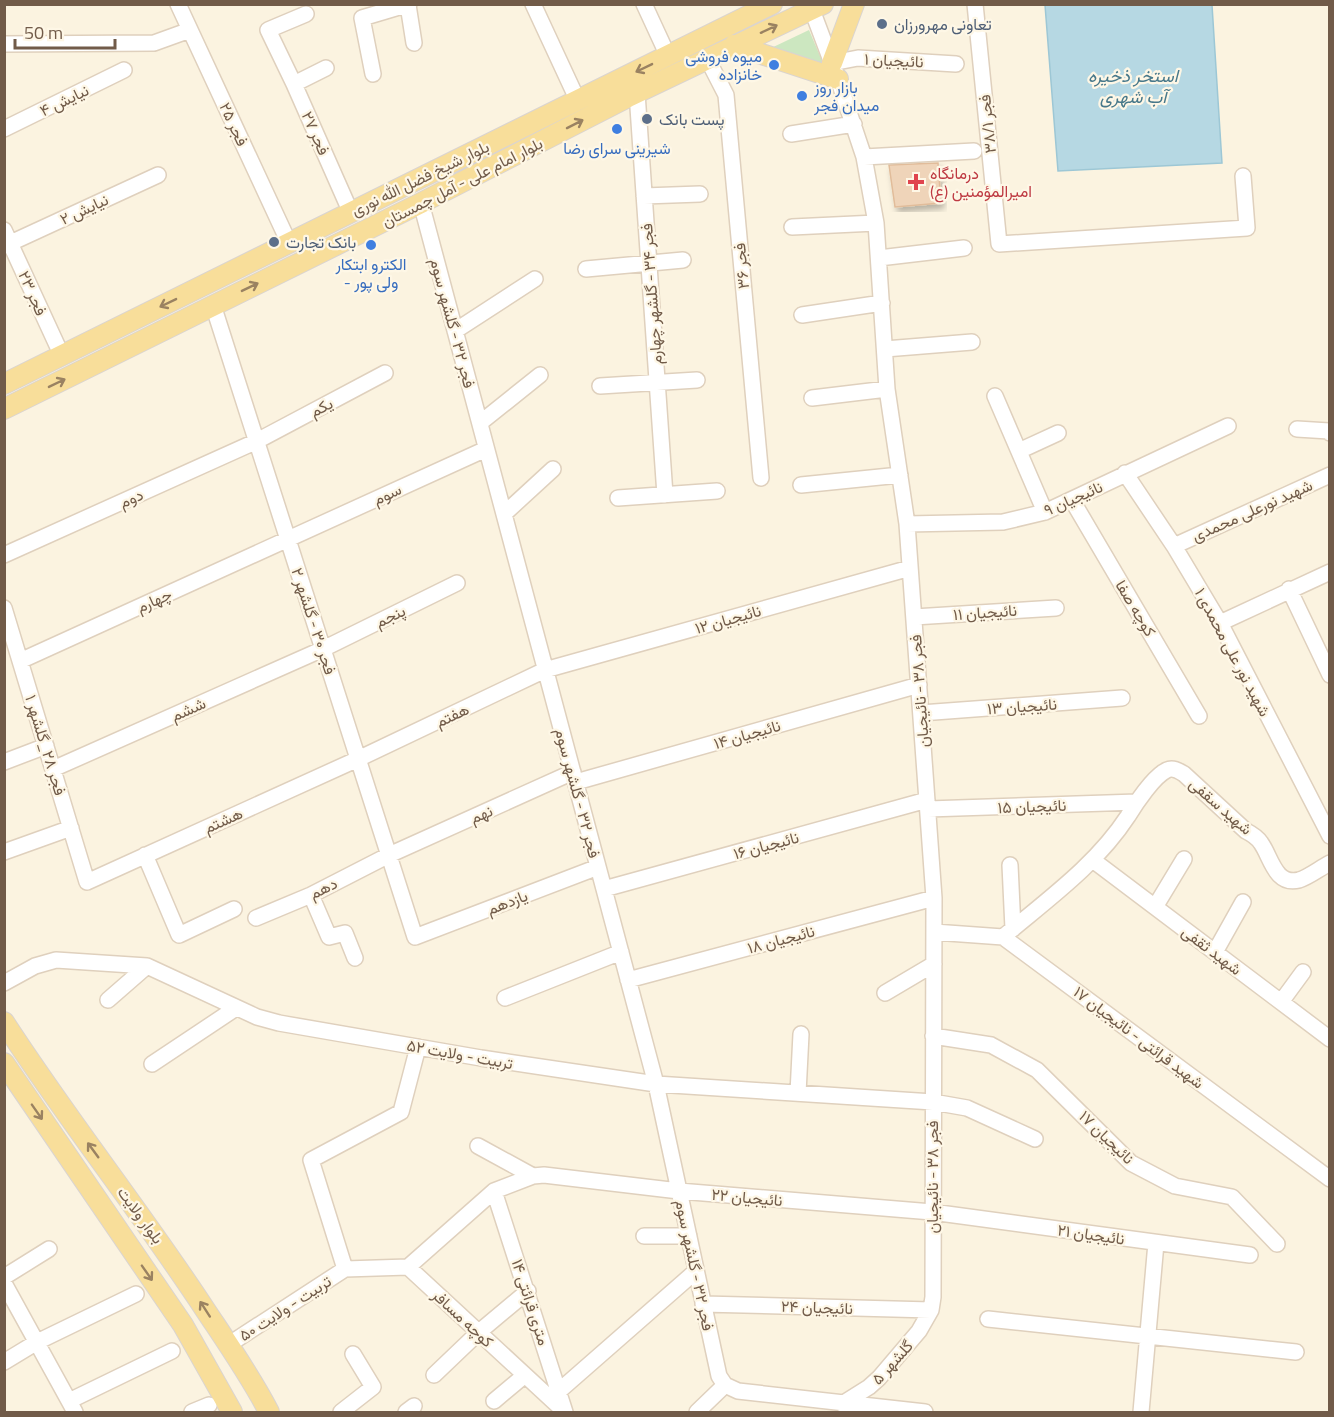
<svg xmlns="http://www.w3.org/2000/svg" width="1334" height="1417" viewBox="0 0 1334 1417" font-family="'Titillium Web',Vazirmatn,sans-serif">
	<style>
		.green { fill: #cce7c0 }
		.water { fill: #b6d8e3; stroke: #9dc7d5; stroke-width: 1.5 }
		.building { fill: #efd4b9; stroke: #e1bc9a; stroke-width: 1.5; filter: url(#shadow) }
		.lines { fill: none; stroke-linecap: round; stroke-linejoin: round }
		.minor-casing { stroke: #dfd0bd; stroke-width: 18 }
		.major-casing { stroke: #dad4d0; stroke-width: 22 }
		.minor { stroke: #fff; stroke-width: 15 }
		.major { stroke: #f8de9a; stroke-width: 20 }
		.oneway { stroke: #9a8261 }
		.service-dot { fill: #5c6f8a; stroke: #fef7e6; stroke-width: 2 }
		.shop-dot { fill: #3f7fe0; stroke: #fef7e6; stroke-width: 2 }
		.health-dot { fill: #e0444e; stroke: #fef7e6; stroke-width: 2 }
		.labels { text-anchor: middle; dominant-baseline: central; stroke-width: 4.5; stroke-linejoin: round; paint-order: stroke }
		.service-label { font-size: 16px; fill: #4e5e75; stroke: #fef7e6; text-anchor: start }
		.shop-label { font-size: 16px; fill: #366cbe; stroke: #fef7e6 }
		.street-label { font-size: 16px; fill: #715b49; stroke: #fef7e6 }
		.health-label { font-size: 16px; fill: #be3a42; stroke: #fef7e6; text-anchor: start }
		.water-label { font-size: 18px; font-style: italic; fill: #47788a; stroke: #fef7e6 }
	</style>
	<defs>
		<filter id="shadow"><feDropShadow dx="3" dy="5" stdDeviation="3" flood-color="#0004"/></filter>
	</defs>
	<rect width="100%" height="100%" fill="#fbf3e0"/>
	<!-- green -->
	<path class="green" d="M809,30L826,70L767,50Z"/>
	<!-- water -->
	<path class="water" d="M1045,5H1212L1222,163L1058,171Z"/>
	<!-- building -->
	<path class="building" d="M938,163L941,203L895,207L889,165Z"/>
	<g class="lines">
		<defs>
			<path id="minor" d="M178,4L289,243
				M533,4L578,101
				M644,4L668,56
				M975,4L999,244L1247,228L1243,176
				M408,5L414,43
				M812,10L838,79L864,157L876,223L887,389L907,524L934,898L933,1297L931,1310L919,1331L879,1378L869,1387L842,1404
				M4,44L154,43L190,30
				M707,58L726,95L761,478
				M832,63L858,58L956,64
				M326,68L294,84L351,213
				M373,74L362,18L409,4
				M294,84L268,30L306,14
				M637,93L665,495
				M4,129L124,70
				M791,134L854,124
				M864,157L974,151
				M644,196L700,194
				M421,203L656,1084L719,1376L725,1385L738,1391L925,1412
				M792,227L876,223
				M4,230L62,356
				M4,246L158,175
				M879,258L964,248
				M586,269L683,260
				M213,305L415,937L598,867
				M802,315L882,303
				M455,331L535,279
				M885,349L972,342
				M600,386L697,380
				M995,396L1045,512
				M812,398L887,389
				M480,423L540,375
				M1297,429L1329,431L1330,433
				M1019,451L1058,433
				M1125,473L1174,546L1220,623L1330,836
				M801,485L900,475
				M618,498L717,491
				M1072,500L1199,716
				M504,514L553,469
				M907,524L1003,522L1045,512L1228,426
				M1174,546L1330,475
				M4,555L257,441L385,373
				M1289,589L1330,675
				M4,608L87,882L358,759L545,670L910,568
				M914,617L1056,608
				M1220,623L1330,572
				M20,661L486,449
				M921,713L1122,698
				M4,762L46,746
				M53,769L323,649L457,583
				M576,782L919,685
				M928,809L1137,802
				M4,852L71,828
				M145,855L179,935L234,909
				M1094,861L1330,1039
				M1010,865L1013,929
				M604,889L927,800
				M311,895L329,937L345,933L355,958
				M1155,907L1184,859
				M256,918L311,895L389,855L573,772
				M934,932L1003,937L1330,1179
				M1003,937C1048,899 1096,865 1128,816C1136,803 1154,776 1167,770C1173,767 1179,771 1184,774L1246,831C1252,834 1257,837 1261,843C1271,857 1275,886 1299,880C1309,877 1320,868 1330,863
				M1215,952L1243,902
				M628,980L934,898
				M4,983L35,966L56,960L147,966L257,1017L279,1023L481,1058L656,1084L933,1102L967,1108L1035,1139
				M885,993L934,964
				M505,998L621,952
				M108,1000L147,966
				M1281,1002L1303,972
				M933,1036L991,1045L1037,1070L1131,1163L1175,1186L1232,1197L1277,1244
				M152,1064L236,1008
				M798,1093L801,1034
				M478,1146L533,1176
				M494,1191L565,1412
				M644,1236H689
				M408,1267L494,1191L533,1176L544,1175L679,1191L932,1212L1250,1255
				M345,1269L408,1267L565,1412
				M4,1277L49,1249
				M4,1283L75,1412
				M703,1304L931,1310
				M988,1319L1296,1352
				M228,1345L345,1269L311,1160L401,1112L418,1047
				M4,1362L37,1342L136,1294
				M434,1375L479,1332L528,1291
				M559,1391L696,1271
				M69,1401L172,1351
				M494,1401L525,1375
				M192,1412L209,1405
				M341,1412L373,1387L353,1354
				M406,1412L414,1406
				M697,1412L725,1385
				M1141,1412L1156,1243"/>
			<path id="major" d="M734,45L838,79
				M832,63L854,4
				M4,384L772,4
				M4,409L421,203L628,97L823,4
				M4,1022C68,1121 142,1213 206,1311C228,1344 251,1377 269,1412
				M4,1063L183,1325L232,1412"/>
		</defs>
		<!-- minor casing -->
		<use href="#minor" class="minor-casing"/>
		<!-- major casing -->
		<use href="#major" class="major-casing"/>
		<!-- minor -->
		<use href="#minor" class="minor"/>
		<!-- major -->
		<use href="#major" class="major"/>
	</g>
	<!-- one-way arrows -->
	<defs><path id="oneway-shaft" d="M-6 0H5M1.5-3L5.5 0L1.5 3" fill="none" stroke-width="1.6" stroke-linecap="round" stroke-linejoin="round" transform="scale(1.5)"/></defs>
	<g class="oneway">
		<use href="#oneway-shaft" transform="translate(769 29) rotate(-25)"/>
		<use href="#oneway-shaft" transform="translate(644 68) rotate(154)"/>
		<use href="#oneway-shaft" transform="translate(575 124) rotate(-27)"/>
		<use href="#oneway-shaft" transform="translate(250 287) rotate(-26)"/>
		<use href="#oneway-shaft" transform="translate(168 303) rotate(154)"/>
		<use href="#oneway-shaft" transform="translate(57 383) rotate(-26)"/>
		<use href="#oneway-shaft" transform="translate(37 1112) rotate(55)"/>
		<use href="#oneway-shaft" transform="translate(93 1150) rotate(-126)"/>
		<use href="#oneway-shaft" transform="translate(147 1273) rotate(55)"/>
		<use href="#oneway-shaft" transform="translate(205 1309) rotate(-123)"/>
	</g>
	<!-- markers -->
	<g class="service-dot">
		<circle cx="882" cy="24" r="6"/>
		<circle cx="647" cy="119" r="6"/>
		<circle cx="274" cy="242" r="6"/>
	</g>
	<g class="shop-dot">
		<circle cx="774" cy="65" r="6"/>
		<circle cx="802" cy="96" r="6"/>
		<circle cx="617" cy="129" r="6"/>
		<circle cx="371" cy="245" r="6"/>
	</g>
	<path class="health-dot" d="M913 173h6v6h6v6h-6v6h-6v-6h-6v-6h6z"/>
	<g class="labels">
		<!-- service labels -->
		<g class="service-label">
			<text x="894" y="24">تعاونی مهرورزان</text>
			<text x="659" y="119">پست بانک</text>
			<text x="286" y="242">بانک تجارت</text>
		</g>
		<!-- shop labels -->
		<g class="shop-label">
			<text x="762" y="56" text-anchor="end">میوه فروشی<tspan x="762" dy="18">خانزاده</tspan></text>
			<text x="814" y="87" text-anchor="start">بازار روز<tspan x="814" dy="18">میدان فجر</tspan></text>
			<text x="617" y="148">شیرینی سرای رضا</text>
			<text x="371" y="264">الکترو ابتکار<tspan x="371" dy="18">- ولی پور</tspan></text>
		</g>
		<!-- street labels -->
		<g class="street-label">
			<text transform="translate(894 60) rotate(3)">نائیجیان ۱</text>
			<text transform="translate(64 100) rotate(-26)">نیایش ۴</text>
			<text transform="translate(234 124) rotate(65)">فجر ۲۵</text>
			<text transform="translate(987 124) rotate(-96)">فجر ۳۸/۱</text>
			<text transform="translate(316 133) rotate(66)">فجر ۲۷</text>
			<text transform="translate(420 178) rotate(-26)">بلوار شیخ فضل الله نوری</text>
			<text transform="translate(462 182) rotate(-27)">بلوار امام علی - آمل چمستان</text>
			<text transform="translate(84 209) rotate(-25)">نیایش ۲</text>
			<text transform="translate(741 266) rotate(-95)">فجر ۳۶</text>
			<text transform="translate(33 293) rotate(66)">فجر ۲۳</text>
			<text transform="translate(651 294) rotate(-94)">فجر ۳۴ - گلشهر چهارم</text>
			<text transform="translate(453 323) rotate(75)">فجر ۳۲ - گلشهر سوم</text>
			<text transform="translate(321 407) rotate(-28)">یکم</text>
			<text transform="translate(387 494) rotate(-25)">سوم</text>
			<text transform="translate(131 498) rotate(-24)">دوم</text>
			<text transform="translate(1073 498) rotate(-24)">نائیجیان ۹</text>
			<text transform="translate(1252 510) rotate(-24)">شهید نورعلی محمدی</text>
			<text transform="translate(154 600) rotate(-24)">چهارم</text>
			<text transform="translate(1136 608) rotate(59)">کوچه صفا</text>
			<text transform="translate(985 612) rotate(-4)">نائیجیان ۱۱</text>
			<text transform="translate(390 616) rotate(-26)">پنجم</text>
			<text transform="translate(728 619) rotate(-16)">نائیجیان ۱۲</text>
			<text transform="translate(314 621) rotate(72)">فجر ۳۰ - گلشهر ۲</text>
			<text transform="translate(1233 652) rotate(62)">شهید نور علی محمدی ۱</text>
			<text transform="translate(919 691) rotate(-94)">فجر ۳۸ - نائیجیان</text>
			<text transform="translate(1022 706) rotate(-4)">نائیجیان ۱۳</text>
			<text transform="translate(188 709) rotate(-24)">ششم</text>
			<text transform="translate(452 715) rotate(-25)">هفتم</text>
			<text transform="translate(747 734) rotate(-16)">نائیجیان ۱۴</text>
			<text transform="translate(46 745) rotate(73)">فجر ۲۸_گلشهر ۱</text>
			<text transform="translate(578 793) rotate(75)">فجر ۳۲ - گلشهر سوم</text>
			<text transform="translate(1032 806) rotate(-2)">نائیجیان ۱۵</text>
			<text transform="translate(1221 806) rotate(41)">شهید سقفی</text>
			<text transform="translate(481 814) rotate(-24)">نهم</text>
			<text transform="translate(223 820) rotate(-24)">هشتم</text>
			<text transform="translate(766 845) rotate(-15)">نائیجیان ۱۶</text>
			<text transform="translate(323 888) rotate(-26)">دهم</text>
			<text transform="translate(507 902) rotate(-21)">یازدهم</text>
			<text transform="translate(781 939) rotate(-15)">نائیجیان ۱۸</text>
			<text transform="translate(1212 950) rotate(37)">شهید ثقفی</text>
			<text transform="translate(1139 1037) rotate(37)">شهید قرائتی - نائیجیان ۱۷</text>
			<text transform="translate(460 1054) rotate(10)">تربیت - ولایت ۵۲</text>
			<text transform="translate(1107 1137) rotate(44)">نائیجیان ۱۷</text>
			<text transform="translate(932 1177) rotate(-90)">فجر ۳۸ - نائیجیان</text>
			<text transform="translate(747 1197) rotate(5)">نائیجیان ۲۲</text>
			<text transform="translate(141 1215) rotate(54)">بلوار ولایت</text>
			<text transform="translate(1091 1234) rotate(8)">نائیجیان ۲۱</text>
			<text transform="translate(695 1265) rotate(78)">فجر ۳۲ - گلشهر سوم</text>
			<text transform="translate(531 1302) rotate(72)">۱۴ متری قرائتی</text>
			<text transform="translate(817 1307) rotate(2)">نائیجیان ۲۴</text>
			<text transform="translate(285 1308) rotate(-33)">تربیت - ولایت ۵۰</text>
			<text transform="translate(463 1318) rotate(43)">کوچه مسافر</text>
			<text transform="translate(892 1362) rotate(-48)">گلشهر ۵</text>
		</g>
		<!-- health labels -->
		<g class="health-label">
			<text x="930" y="173">درمانگاه<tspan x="930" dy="18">امیرالمؤمنین (ع)</tspan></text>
		</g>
		<!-- water labels -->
		<g class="water-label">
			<text x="1133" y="75">استخر ذخیره<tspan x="1133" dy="21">آب شهری</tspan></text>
		</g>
	</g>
	<!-- border -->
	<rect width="1334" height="1417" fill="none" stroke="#715b49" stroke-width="12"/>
	<!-- scale -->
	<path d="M15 39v9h100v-9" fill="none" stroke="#715b49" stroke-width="3"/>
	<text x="24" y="39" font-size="18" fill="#715b49" stroke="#fef7e6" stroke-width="4.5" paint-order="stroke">50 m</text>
</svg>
